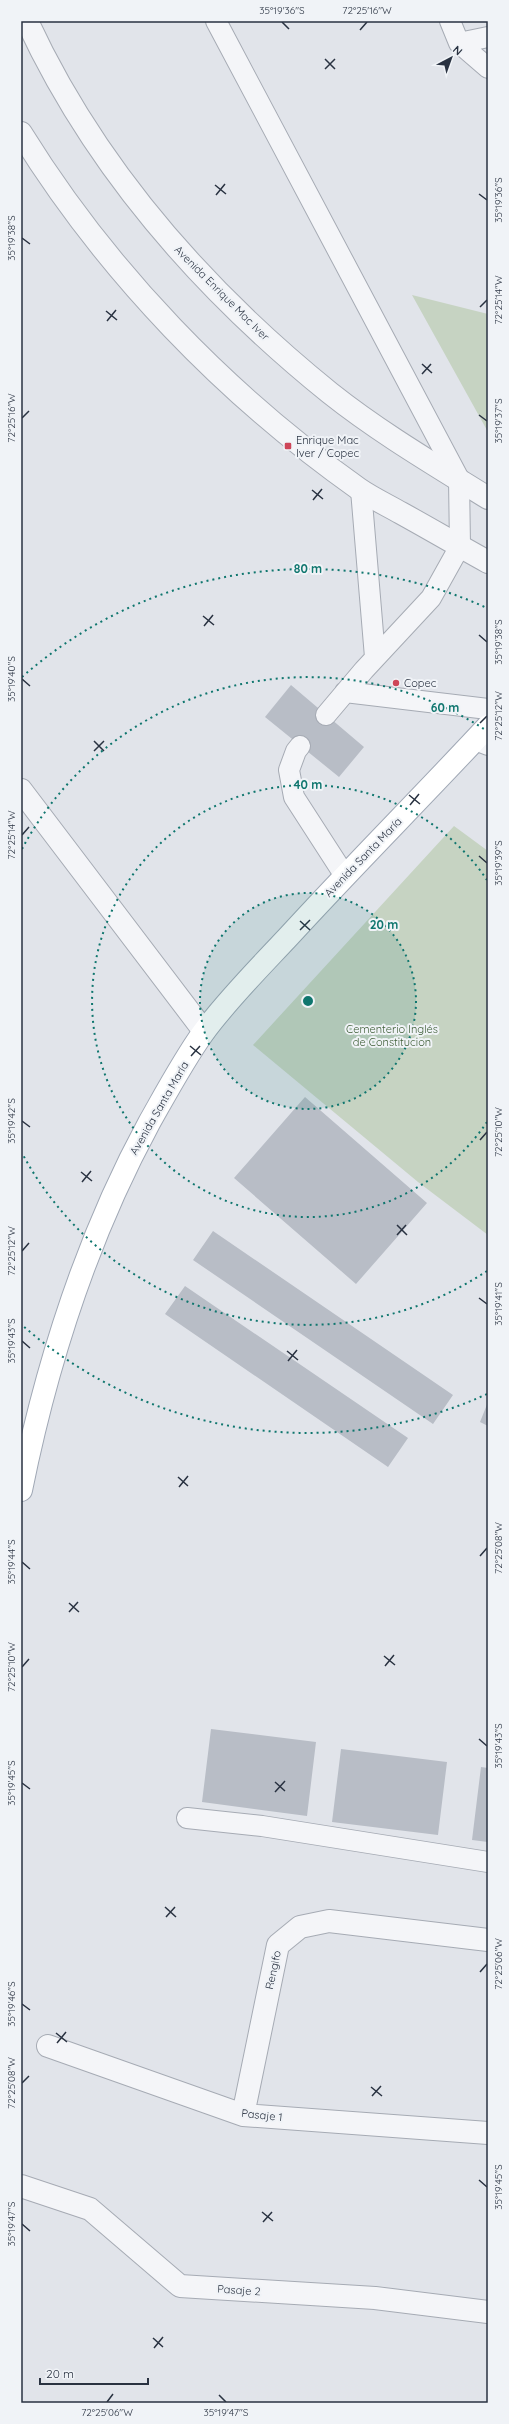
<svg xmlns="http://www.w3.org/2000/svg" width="509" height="2424" viewBox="0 0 509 2424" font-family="Quicksand,sans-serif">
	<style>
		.green { fill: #c6d3c2 }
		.building { fill: #b8bdc6 }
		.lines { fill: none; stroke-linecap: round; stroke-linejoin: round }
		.service-casing { stroke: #a6abb4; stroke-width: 22 }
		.minor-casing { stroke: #a6abb4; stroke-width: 24 }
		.tertiary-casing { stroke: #a6abb4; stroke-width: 24 }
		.primary-casing { stroke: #a0a8b5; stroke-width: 24 }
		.service { stroke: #f4f5f8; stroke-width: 20 }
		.minor { stroke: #f4f5f8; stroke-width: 22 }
		.tertiary { stroke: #f4f5f8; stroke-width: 22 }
		.primary { stroke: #fff; stroke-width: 22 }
		.ticks { fill: none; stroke: #293241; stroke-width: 1.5 }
		.ring { fill: none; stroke: #0f766e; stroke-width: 2; stroke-dasharray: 2 4 }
		.poi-dot { fill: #ce4659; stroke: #f0f3f7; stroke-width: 1.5 }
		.labels { text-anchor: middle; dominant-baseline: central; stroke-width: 4; stroke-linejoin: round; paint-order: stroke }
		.street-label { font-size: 11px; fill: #293241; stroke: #f0f3f7 }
		.poi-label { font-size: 11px; fill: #293241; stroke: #f0f3f7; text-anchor: start }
		.park-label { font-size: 11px; fill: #3d5d36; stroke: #f0f3f7 }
		.centre { fill: #0f766e; stroke: #f0f3f7; stroke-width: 2 }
		.ring-label { font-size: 12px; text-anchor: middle; font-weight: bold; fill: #0f766e; stroke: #f0f3f7; stroke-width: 4; stroke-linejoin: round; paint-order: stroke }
		.neatline { fill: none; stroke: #293241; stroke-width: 1.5 }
		.ticks-label { font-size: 10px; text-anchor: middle; fill: #293241 }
	</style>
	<rect width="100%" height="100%" fill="#e1e4ea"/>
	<!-- green -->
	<path class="green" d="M412,295L488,314V432Z
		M454,826L488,851V1235L418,1182L253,1045Z"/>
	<!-- building -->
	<path class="building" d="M291,685L364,747L339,777L265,717Z
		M305,1097L427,1203L356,1284L234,1178Z
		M213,1231L453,1395L433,1424L193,1260Z
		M185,1286L408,1438L388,1467L165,1314Z
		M488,1402V1426L480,1422Z
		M211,1729L316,1742L307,1816L202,1802Z
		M341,1749L447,1762L438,1835L332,1822Z
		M481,1767L488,1768V1842L472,1840Z"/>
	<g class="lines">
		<defs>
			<path id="service" d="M216,21L459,479L460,546L431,598L364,670L326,715
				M450,21L459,43L488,68
				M459,43L488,37
				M361,490L375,657
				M345,692L488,709
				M475,740L488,745
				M300,746L296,751L289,770L294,797L345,876
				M187,1818L262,1826L488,1862"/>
			<path id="minor" d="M21,790L204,1031
				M48,2046L243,2115L488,2133
				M243,2115L278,1945L300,1927L329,1921L488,1940
				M21,2186L90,2209L180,2286L375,2298L488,2312"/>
			<path id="tertiary" d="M27,21C95,168 205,292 330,393C379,432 435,465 488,498
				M21,133C107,272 226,395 359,489C372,498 387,505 401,513C430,529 459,546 488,562"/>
			<path id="primary" d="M21,1490C47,1362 86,1239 149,1123C166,1093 183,1061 203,1033C227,1000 261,966 289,936C354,865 422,797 488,726"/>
		</defs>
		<!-- service casing -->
		<use href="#service" class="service-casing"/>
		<!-- minor casing -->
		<use href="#minor" class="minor-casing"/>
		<!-- tertiary casing -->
		<use href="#tertiary" class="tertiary-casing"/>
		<!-- primary casing -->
		<use href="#primary" class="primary-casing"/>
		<!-- service -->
		<use href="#service" class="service"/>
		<!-- minor -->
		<use href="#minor" class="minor"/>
		<!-- tertiary -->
		<use href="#tertiary" class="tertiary"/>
		<!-- primary -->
		<use href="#primary" class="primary"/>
	</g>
	<!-- ticks -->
	<path class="ticks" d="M282,22L289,29M360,30L367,22M325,59L335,69M325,69L335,59M215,185L226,194M479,194L487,200M216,195L225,184M22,238L30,244M480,307L487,300M106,311L117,320M107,321L116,310M422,364L432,373M422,374L431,364M479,415L487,421M22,418L29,411M312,490L323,499M313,500L322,489M203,616L214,625M204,626L213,615M479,635L487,642M22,679L30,686M480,723L487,716M94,741L104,751M94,751L104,741M409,795L420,804M410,805L419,794M22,835L29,827M479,856L487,863M300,921L310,930M300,930L310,920M190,1046L201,1055M191,1056L200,1046M22,1121L30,1127M480,1140L487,1132M81,1172L92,1181M82,1182L91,1171M397,1225L407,1235M397,1235L406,1225M22,1251L29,1243M479,1298L487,1304M22,1341L30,1348M287,1351L298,1360M288,1361L297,1350M178,1477L188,1486M179,1487L188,1476M480,1556L487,1548M22,1562L30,1569M69,1603L79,1612M69,1612L78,1602M384,1656L395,1665M385,1666L394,1655M22,1667L29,1659M479,1739L487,1746M275,1782L285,1791M22,1783L30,1789M275,1792L285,1781M165,1907L176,1917M166,1917L175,1907M480,1972L487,1964M22,2004L30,2010M56,2033L67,2042M57,2043L66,2032M22,2083L29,2076M371,2087L382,2096M372,2096L381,2086M479,2180L487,2187M262,2212L273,2221M263,2222L272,2212M22,2224L30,2231M153,2338L163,2347M154,2348L163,2337M219,2395L226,2402M107,2402L113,2394"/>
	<!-- distance rings -->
	<circle cx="308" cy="1001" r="108" fill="#0f766e" fill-opacity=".12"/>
	<g class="ring">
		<circle cx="308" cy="1001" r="108"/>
		<path d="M487 1122A216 216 0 1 1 487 880"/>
		<path d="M487 1271A324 324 0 0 1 22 1153M22 849A324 324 0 0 1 487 731"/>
		<path d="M487 1394A432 432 0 0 1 22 1325M22 677A432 432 0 0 1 487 608"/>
	</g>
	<!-- markers -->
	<g class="poi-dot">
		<rect x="284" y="442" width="8" height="8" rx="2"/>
		<circle cx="396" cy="683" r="4"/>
	</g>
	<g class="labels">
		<!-- street labels -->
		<g class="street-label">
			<text transform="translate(222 293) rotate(45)">Avenida Enrique Mac Iver</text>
			<text transform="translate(363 857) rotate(-46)">Avenida Santa María</text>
			<text transform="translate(159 1108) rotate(-60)">Avenida Santa María</text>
			<text transform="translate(273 1970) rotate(-78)">Rengifo</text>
			<text transform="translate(262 2115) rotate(6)">Pasaje 1</text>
			<text transform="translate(239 2290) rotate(4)">Pasaje 2</text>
		</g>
		<!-- poi labels -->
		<g class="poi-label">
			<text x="296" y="440">Enrique Mac<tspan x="296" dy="13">Iver / Copec</tspan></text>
			<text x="404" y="683">Copec</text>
		</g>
		<!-- park labels -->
		<g class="park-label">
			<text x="392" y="1029">Cementerio Inglés<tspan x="392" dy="13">de Constitucion</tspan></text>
		</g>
	</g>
	<circle cx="308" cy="1001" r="6" class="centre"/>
	<g class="ring-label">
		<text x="308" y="573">80 m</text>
		<text x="445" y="712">60 m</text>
		<text x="308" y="789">40 m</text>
		<text x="384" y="929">20 m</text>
	</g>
	<!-- border -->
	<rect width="509" height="2424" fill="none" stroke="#f0f3f7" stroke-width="44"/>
	<!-- north arrow -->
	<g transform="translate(451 58) rotate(41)" stroke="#f0f3f7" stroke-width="3" paint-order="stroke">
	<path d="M0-3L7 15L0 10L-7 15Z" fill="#293241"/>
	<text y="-6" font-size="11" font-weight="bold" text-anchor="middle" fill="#293241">N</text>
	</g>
	<!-- scale -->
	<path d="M40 2378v6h108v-6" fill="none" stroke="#293241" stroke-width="2"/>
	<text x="46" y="2378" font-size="12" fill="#293241" stroke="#f0f3f7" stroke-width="3" paint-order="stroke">20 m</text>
	<rect x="22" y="22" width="465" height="2380" class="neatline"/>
	<g class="ticks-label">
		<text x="282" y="14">35°19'36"S</text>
		<text x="367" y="14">72°25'16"W</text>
		<text transform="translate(498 200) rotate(-90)" y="4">35°19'36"S</text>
		<text transform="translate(11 238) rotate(-90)" y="4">35°19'38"S</text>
		<text transform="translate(498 300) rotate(-90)" y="4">72°25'14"W</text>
		<text transform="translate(11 418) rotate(-90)" y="4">72°25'16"W</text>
		<text transform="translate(498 421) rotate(-90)" y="4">35°19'37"S</text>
		<text transform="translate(498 642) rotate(-90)" y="4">35°19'38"S</text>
		<text transform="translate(11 679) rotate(-90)" y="4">35°19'40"S</text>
		<text transform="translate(498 716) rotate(-90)" y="4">72°25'12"W</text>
		<text transform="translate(11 835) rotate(-90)" y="4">72°25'14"W</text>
		<text transform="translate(498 863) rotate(-90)" y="4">35°19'39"S</text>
		<text transform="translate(11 1121) rotate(-90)" y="4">35°19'42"S</text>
		<text transform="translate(498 1132) rotate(-90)" y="4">72°25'10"W</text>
		<text transform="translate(11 1251) rotate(-90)" y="4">72°25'12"W</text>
		<text transform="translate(498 1304) rotate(-90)" y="4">35°19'41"S</text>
		<text transform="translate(11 1341) rotate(-90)" y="4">35°19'43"S</text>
		<text transform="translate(498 1548) rotate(-90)" y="4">72°25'08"W</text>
		<text transform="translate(11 1562) rotate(-90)" y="4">35°19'44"S</text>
		<text transform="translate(11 1667) rotate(-90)" y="4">72°25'10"W</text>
		<text transform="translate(498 1746) rotate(-90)" y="4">35°19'43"S</text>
		<text transform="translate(11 1783) rotate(-90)" y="4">35°19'45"S</text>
		<text transform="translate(498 1964) rotate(-90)" y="4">72°25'06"W</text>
		<text transform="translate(11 2004) rotate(-90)" y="4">35°19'46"S</text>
		<text transform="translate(11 2083) rotate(-90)" y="4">72°25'08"W</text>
		<text transform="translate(498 2187) rotate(-90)" y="4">35°19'45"S</text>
		<text transform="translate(11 2224) rotate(-90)" y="4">35°19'47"S</text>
		<text x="107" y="2416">72°25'06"W</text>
		<text x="226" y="2416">35°19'47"S</text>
	</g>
</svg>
